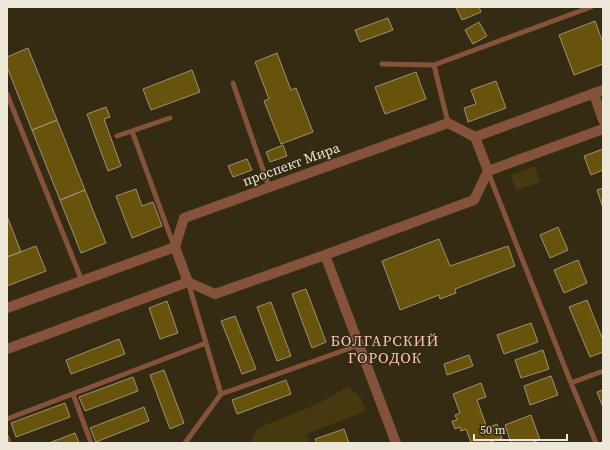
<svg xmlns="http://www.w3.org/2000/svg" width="610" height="450" viewBox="0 0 610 450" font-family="'Source Serif 4',serif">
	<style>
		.green { fill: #47390f }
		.building { fill: #68530d; stroke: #9d9276 }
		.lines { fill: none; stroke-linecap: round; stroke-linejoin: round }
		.lane { stroke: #85533c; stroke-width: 5 }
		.street { stroke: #85533c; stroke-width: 10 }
		.labels { text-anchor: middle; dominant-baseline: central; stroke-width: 3; stroke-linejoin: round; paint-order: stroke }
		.street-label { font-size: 14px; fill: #ede7d8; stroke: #342b12 }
		.neighbourhood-label { font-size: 15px; letter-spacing: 1px; fill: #f6c4b7; stroke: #342b12 }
	</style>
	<rect width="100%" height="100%" fill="#342b12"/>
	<!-- green -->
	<path class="green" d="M535,166L540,182L516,190L511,175Z
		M348,387L361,398L366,411L306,434L311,443H249L258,428L315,405Z"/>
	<!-- building -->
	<path class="building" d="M456,7H479L481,12L462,20Z
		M388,18L393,30L360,42L355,30Z
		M595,21L603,43V64L574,75L559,35Z
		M479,22L487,36L473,44L465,30Z
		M28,48L57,120L32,130L7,67V57Z
		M277,53L291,90L296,88L313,132L281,144L264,101L269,99L255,62Z
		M192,70L200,92L151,110L143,89Z
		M416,72L426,99L385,114L375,87Z
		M496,81L506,108L468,122L464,108L476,104L471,90Z
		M106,107L110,117L104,119L121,166L108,171L87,114Z
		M57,120L85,190L60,200L32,130Z
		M283,145L287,156L270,162L266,152Z
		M603,149V170L591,175L584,156Z
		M247,159L252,170L233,177L228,166Z
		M603,188V208L597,190Z
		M136,189L142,206L153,202L162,226L132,238L116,196Z
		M85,190L106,243L81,253L60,200Z
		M7,216L21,252L7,257Z
		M558,227L568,250L550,258L540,235Z
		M439,239L450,266L508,246L515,266L455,289L456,293L440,299L439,295L400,310L382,261Z
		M36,246L46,271L7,286V257Z
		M578,260L587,283L564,293L554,270Z
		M306,289L326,342L312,348L292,294Z
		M587,300L603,340V352L590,357L569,307Z
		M167,301L178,333L160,339L149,308Z
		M271,302L291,356L277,361L257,307Z
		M235,316L256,369L242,374L221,321Z
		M531,323L538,342L504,354L497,335Z
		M119,339L125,354L71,374L66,360Z
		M543,350L549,369L521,378L515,360Z
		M469,355L473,366L447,375L444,364Z
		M164,370L184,423L170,429L150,375Z
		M551,376L558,395L530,405L524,386Z
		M133,377L138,391L85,411L79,397Z
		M286,380L291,394L237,414L232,400Z
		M481,383L486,397L477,400L487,428L497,424L502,438L488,443H471L466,429L461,431L460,427L455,429L452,421L457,420L455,415L460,413L453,394Z
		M603,390V407L597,392Z
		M65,403L70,417L16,437L11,423Z
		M144,407L149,421L96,442L90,428Z
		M531,415L540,440L531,443H511L505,425Z
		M344,429L349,443H317L315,439Z
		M75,433L79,443H49Z"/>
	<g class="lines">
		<!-- lane -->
		<path class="lane" d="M382,64L434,65
			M233,83L269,187
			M7,94L82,281
			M448,123L434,65L591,7
			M132,131L174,246
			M117,136L170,118
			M488,172L571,383L596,443
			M188,282L221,394
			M571,383L603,371
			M73,394L91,443
			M7,419L206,343
			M7,437L9,443
			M185,443L221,394L359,345"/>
		<!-- street -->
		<path class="street" d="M594,94L603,120
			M475,137L488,171
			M175,247L188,282
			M325,255L396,443
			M7,308L175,247L184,218L448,123L475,137L603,90
			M7,349L188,282L215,294L325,255L474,200L488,171L603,129"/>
	</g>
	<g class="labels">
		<!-- street labels -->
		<g class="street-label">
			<text transform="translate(291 164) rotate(-20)">проспект Мира</text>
		</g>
		<!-- neighbourhood labels -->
		<g class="neighbourhood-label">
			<text x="385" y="340">БОЛГАРСКИЙ<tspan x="385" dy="17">ГОРОДОК</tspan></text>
		</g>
	</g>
	<!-- border -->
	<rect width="610" height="450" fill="none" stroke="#ede7d8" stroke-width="16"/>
	<!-- scale -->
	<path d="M474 434v6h93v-6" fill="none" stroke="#ede7d8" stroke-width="2"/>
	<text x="480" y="434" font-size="12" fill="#ede7d8" stroke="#342b12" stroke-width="3" paint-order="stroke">50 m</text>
</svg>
